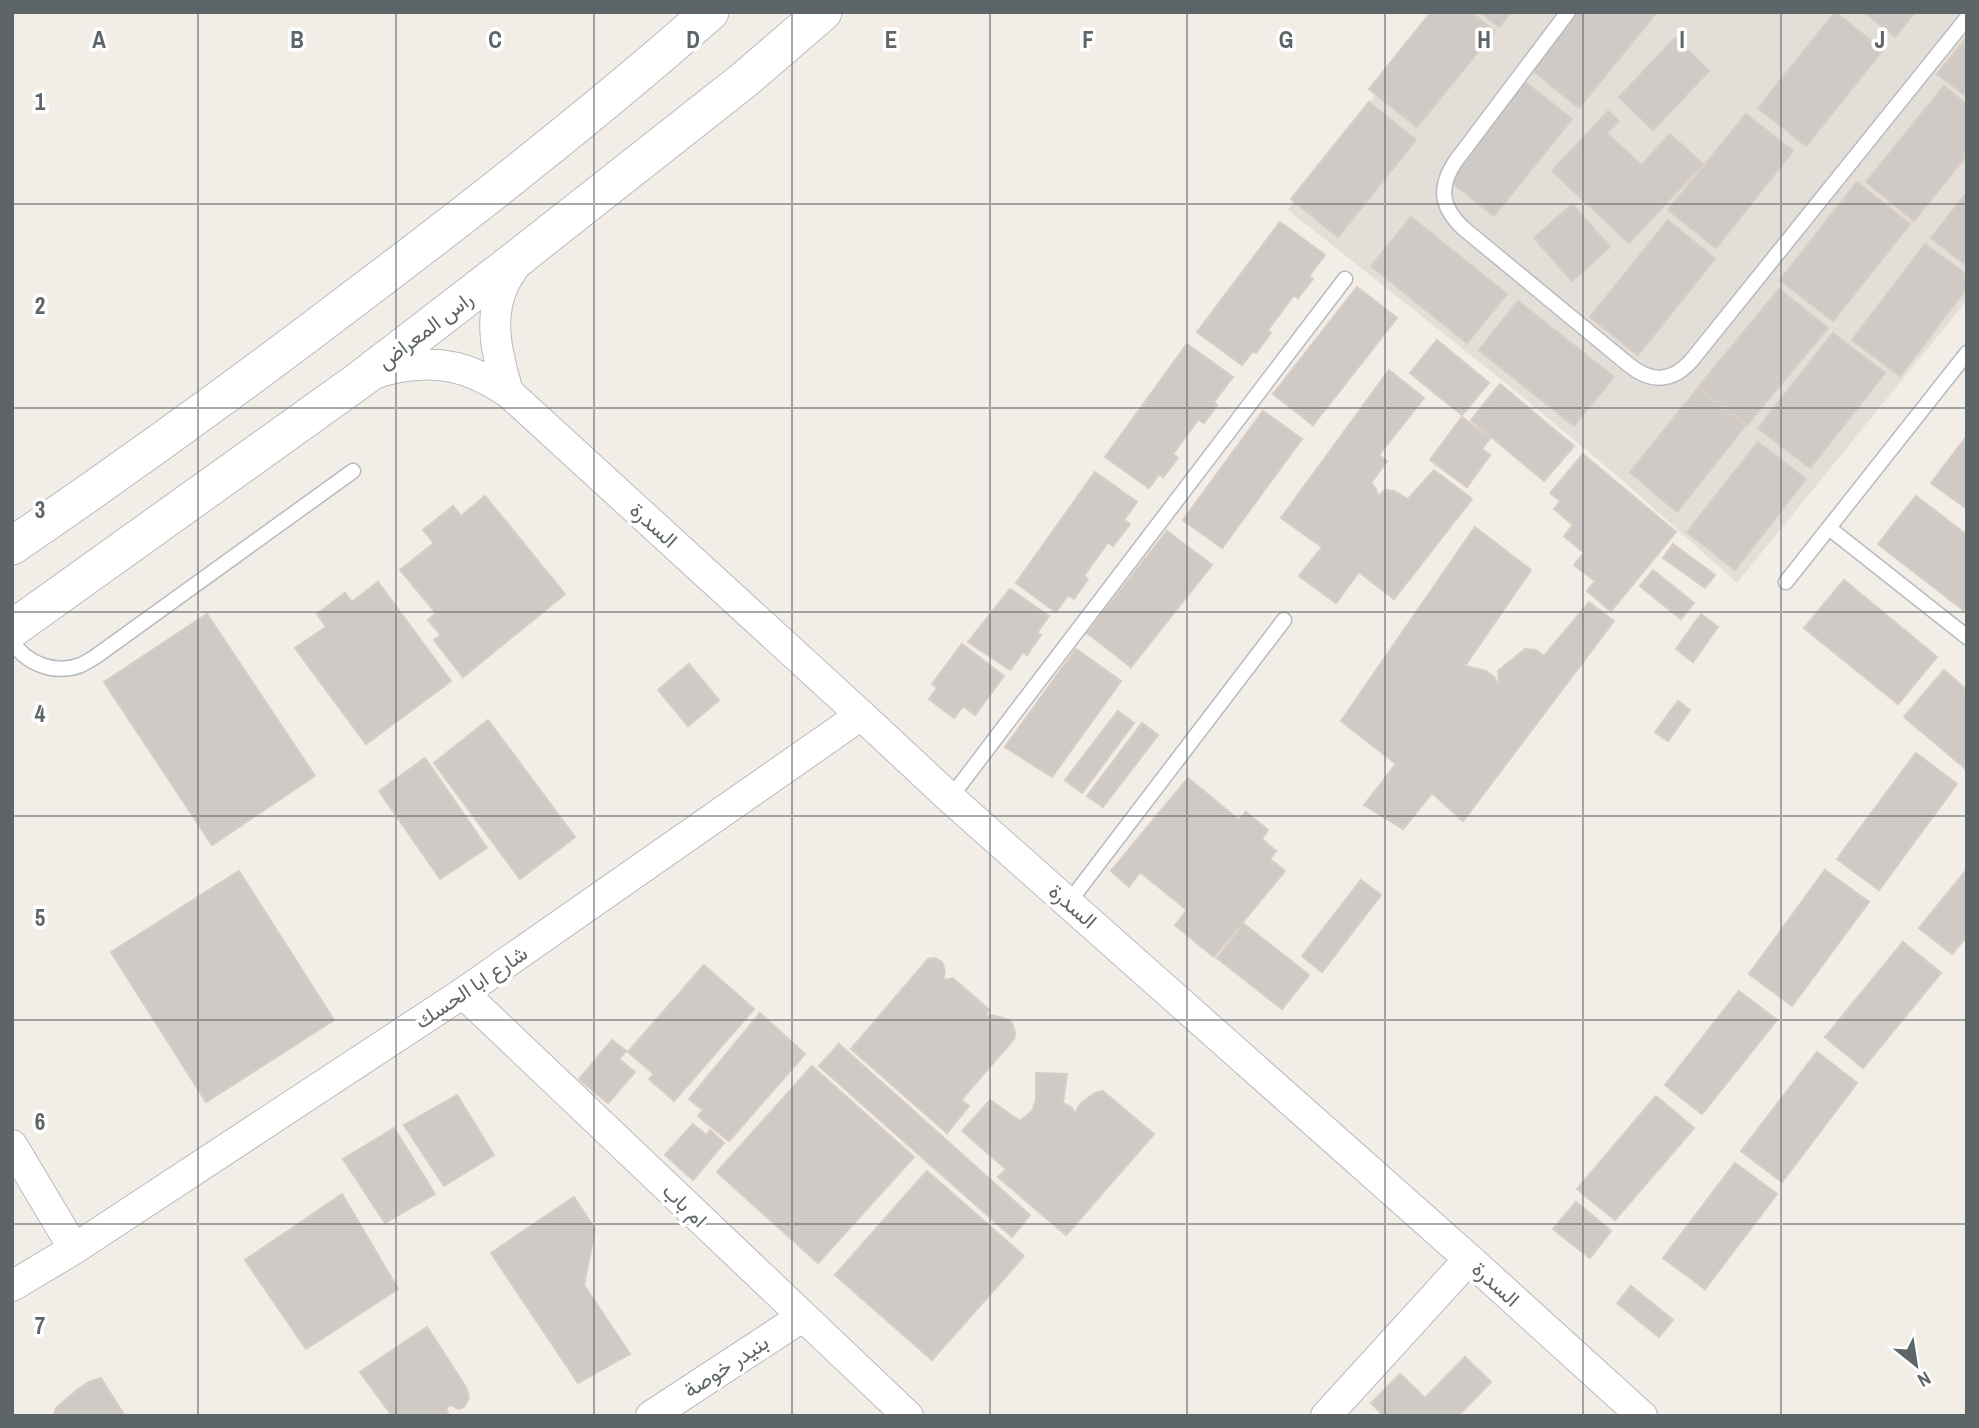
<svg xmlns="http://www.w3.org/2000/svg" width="1979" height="1428" viewBox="0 0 1979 1428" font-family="'Archivo Narrow',Vazirmatn,sans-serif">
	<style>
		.education { fill: #e4ded8 }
		.building { fill: #cfcac6; stroke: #d7cdc4; stroke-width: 2 }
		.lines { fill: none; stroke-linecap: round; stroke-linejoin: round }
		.service-casing { stroke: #b7bbbf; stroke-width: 17 }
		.minor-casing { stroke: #b7bbbf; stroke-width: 32 }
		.tertiary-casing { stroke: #b7bbbf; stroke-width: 39 }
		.service { stroke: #fff; stroke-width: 14 }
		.minor { stroke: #fff; stroke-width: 30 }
		.tertiary { stroke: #fff; stroke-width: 37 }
		.grid { fill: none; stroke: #5e6569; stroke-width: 2; stroke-opacity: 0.55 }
		.labels { text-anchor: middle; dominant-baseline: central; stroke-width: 7; stroke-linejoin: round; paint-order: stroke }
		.street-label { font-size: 21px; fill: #5e6569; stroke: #fff }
		.grid-label { font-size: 23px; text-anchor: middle; font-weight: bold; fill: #5e6569; stroke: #fff; stroke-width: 7; stroke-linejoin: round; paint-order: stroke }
	</style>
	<rect width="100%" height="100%" fill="#f2ede7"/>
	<!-- education -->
	<path class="education" d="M1438,12H1967V300L1737,583L1629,486L1517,392L1288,210Z"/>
	<!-- building -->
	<path class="building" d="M1431,12H1471L1495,31L1417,127L1369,89Z
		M1480,12H1511L1499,27Z
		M1579,12H1657L1579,108L1532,70Z
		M1835,12L1883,50L1806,146L1758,108Z
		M1864,12H1915L1895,37Z
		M1967,37V97L1937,74Z
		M1675,38L1709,71L1653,130L1619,97Z
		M1524,81L1572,119L1494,216L1446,178Z
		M1944,86L1967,104V155L1914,221L1866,182Z
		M1369,102L1416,140L1338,237L1291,199Z
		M1608,111L1619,121L1607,133L1641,165L1670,134L1703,164L1629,243L1552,171Z
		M1746,114L1793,151L1716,248L1668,210Z
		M1857,182L1910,224L1833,321L1780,280Z
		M1967,192V266L1931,238Z
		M1572,204L1610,247L1572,281L1534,238Z
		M1411,217L1507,294L1467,343L1371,266Z
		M1668,220L1715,259L1638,355L1590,317Z
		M1280,222L1325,255L1309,276L1313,279L1298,298L1294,295L1268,330L1271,333L1256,353L1253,351L1242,365L1197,332Z
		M1925,244L1967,275V288L1900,376L1852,340Z
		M1357,287L1397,318L1313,425L1273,394Z
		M1779,289L1828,328L1747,425L1699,386Z
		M1518,301L1614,377L1574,426L1479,350Z
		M1833,333L1885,373L1810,468L1758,428Z
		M1437,340L1489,383L1462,415L1410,373Z
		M1187,344L1233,377L1214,402L1217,405L1204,423L1198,420L1173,454L1178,458L1163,477L1159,474L1149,488L1105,457Z
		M1389,370L1424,398L1379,455L1387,461L1371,483L1376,489L1378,496L1385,490L1394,491L1408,499L1434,470L1472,499L1394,599L1359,572L1336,603L1299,576L1322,547L1281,518Z
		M1500,384L1574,446L1544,481L1471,420Z
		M1698,388L1745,426L1677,512L1630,472Z
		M1263,411L1302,439L1222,548L1183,520Z
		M1462,417L1490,438L1482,449L1490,455L1467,487L1430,460Z
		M1966,437L1967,438V509L1931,483Z
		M1758,442L1806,479L1735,570L1687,532Z
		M1583,454L1676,532L1611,611L1587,591L1595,581L1574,565L1584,553L1564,536L1573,525L1554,509L1560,501L1550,493Z
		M1095,472L1137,502L1124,520L1130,524L1113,546L1108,542L1084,576L1088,579L1074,599L1068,595L1056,612L1016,583Z
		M485,496L565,594L463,677L434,640L441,635L428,620L436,613L400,570L434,543L423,530L453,506L461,516Z
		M1916,496L1967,535V613L1878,544Z
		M1475,527L1531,570L1465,666L1486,671L1494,677L1500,687L1498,671L1525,649L1536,650L1544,656L1589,602L1614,621L1463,821L1432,793L1403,829L1364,805L1396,764L1341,721Z
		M1167,531L1212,565L1131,667L1087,633Z
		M1673,544L1715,575L1705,588L1663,558Z
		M1653,570L1694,603L1681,619L1640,586Z
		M1844,580L1937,657L1898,704L1804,628Z
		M378,582L451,681L366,744L295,648L326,627L317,614L345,593L352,602Z
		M1010,589L1049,616L1037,633L1041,635L1027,655L1023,652L1010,670L968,642Z
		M207,614L315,776L212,845L104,682Z
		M1701,614L1718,627L1693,662L1676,649Z
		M962,644L1004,676L975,715L963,706L954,718L929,699L937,688L932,684Z
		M1076,649L1121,681L1052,777L1005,747Z
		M689,664L719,700L688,726L658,690Z
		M1944,670L1967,690V770L1904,717Z
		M1678,701L1690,710L1668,741L1655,732Z
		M1118,711L1134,723L1082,793L1065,780Z
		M488,720L575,837L520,879L434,763Z
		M1142,723L1158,735L1103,807L1087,796Z
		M1916,753L1957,784L1879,890L1837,859Z
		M425,758L487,848L440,879L379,791Z
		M1188,778L1239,820L1246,812L1268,830L1262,839L1276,851L1270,859L1285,871L1214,957L1175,925L1187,910L1140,872L1129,887L1111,871Z
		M1967,869V936L1952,954L1919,928Z
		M1825,870L1869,902L1792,1006L1749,974Z
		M239,871L334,1020L206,1102L111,952Z
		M1361,880L1381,895L1322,972L1302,956Z
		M1244,924L1309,975L1282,1009L1217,958Z
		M1903,942L1941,973L1863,1068L1825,1037Z
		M935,958L942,962L945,971L943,980L953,978L989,1010L984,1017L992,1015L1009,1020L1013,1025L1015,1033L1014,1039L961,1100L969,1106L947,1133L851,1049L928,959Z
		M704,965L754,1009L674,1101L649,1079L654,1074L628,1052Z
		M1739,991L1777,1020L1702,1114L1665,1085Z
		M760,1013L805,1054L729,1141L698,1116L703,1110L689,1099Z
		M612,1040L626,1051L619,1059L635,1072L608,1103L579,1079Z
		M839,1044L1030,1215L1012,1237L819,1066Z
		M1817,1052L1857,1083L1782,1182L1741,1151Z
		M812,1066L914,1157L818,1263L717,1172Z
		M1036,1073L1067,1074L1063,1103L1071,1107L1075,1113L1081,1103L1095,1093L1103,1091L1154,1134L1066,1235L998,1177L1006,1169L962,1131L990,1100L1020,1121L1032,1111L1036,1100Z
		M457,1095L494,1155L444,1186L404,1125Z
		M1656,1096L1694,1128L1615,1220L1577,1189Z
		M693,1124L706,1135L710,1130L724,1143L693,1180L665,1155Z
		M394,1128L435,1194L385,1223L343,1159Z
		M1735,1163L1777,1194L1705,1289L1663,1258Z
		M927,1171L1024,1256L932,1360L835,1275Z
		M342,1194L398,1289L306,1349L245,1260Z
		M574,1197L595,1229L584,1285L630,1354L578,1383L491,1253Z
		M1576,1202L1611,1231L1590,1258L1553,1229Z
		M1631,1286L1673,1320L1659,1337L1617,1303Z
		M427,1327L467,1389L469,1398L464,1407L458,1409L451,1405L446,1407L448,1413L447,1416H392L360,1372Z
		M1465,1357L1491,1382L1458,1416H1384L1371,1403L1400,1374L1425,1398Z
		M101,1378L125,1416H53L56,1408L77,1390L89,1382Z"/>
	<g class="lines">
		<defs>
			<path id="service" d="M1568,12L1455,162C1438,188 1441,207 1463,228L1629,365C1651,383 1672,382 1691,361L1967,18
				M1829,528L1967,637
				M1786,582L1967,353
				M12,641C26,664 55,675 81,665C85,663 90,660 95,657L353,471
				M950,798L1345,279
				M1069,902L1284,620"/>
			<path id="minor" d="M371,375C406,362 445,360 479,376C489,380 499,387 508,392L861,715L950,798L1469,1259L1642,1416
				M508,392C498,357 487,319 504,284C508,275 514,268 519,260
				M463,993L908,1416
				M12,1145L74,1249
				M12,1286L74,1249L463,993L861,715
				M651,1416L802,1317
				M1326,1416L1469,1259"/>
			<path id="tertiary" d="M12,546C132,464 249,379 364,291C482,202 599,110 710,12
				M12,629L361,379L522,255L744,80L823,12"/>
		</defs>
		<!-- service casing -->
		<use href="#service" class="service-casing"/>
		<!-- minor casing -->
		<use href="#minor" class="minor-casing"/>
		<!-- tertiary casing -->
		<use href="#tertiary" class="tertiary-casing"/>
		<!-- service -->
		<use href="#service" class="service"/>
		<!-- minor -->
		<use href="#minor" class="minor"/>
		<!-- tertiary -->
		<use href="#tertiary" class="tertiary"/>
	</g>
	<!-- grid -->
	<path class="grid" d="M198,12V1416M396,12V1416M594,12V1416M792,12V1416M990,12V1416M1187,12V1416M1385,12V1416M1583,12V1416M1781,12V1416M12,204H1967M12,408H1967M12,612H1967M12,816H1967M12,1020H1967M12,1224H1967"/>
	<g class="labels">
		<!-- street labels -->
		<g class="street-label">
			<text transform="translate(425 330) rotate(-37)">راس المعراض</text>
			<text transform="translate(654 525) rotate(42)">السدرة</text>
			<text transform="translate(1073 906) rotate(41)">السدرة</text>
			<text transform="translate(471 987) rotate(-34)">شارع ابا الحسك</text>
			<text transform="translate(685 1205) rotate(44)">ام باب</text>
			<text transform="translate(1496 1284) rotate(42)">السدرة</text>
			<text transform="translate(726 1366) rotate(-33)">بنيدر خوصة</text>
		</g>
	</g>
	<g class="grid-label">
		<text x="99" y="48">A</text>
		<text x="297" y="48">B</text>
		<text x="495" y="48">C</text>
		<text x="693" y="48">D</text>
		<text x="891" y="48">E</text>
		<text x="1088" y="48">F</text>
		<text x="1286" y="48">G</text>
		<text x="1484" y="48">H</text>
		<text x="1682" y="48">I</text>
		<text x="1880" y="48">J</text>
		<text x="40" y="110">1</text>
		<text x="40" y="314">2</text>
		<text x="40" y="518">3</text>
		<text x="40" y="722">4</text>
		<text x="40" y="926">5</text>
		<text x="40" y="1130">6</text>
		<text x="40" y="1334">7</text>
	</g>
	<!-- border -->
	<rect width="1979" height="1428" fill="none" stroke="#5e6569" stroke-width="28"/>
	<!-- north arrow -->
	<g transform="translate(1916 1365) rotate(150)" stroke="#ffffff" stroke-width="5" paint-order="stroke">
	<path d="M0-5L12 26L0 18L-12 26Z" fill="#5e6569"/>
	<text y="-10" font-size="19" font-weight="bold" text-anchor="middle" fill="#5e6569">N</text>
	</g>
</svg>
